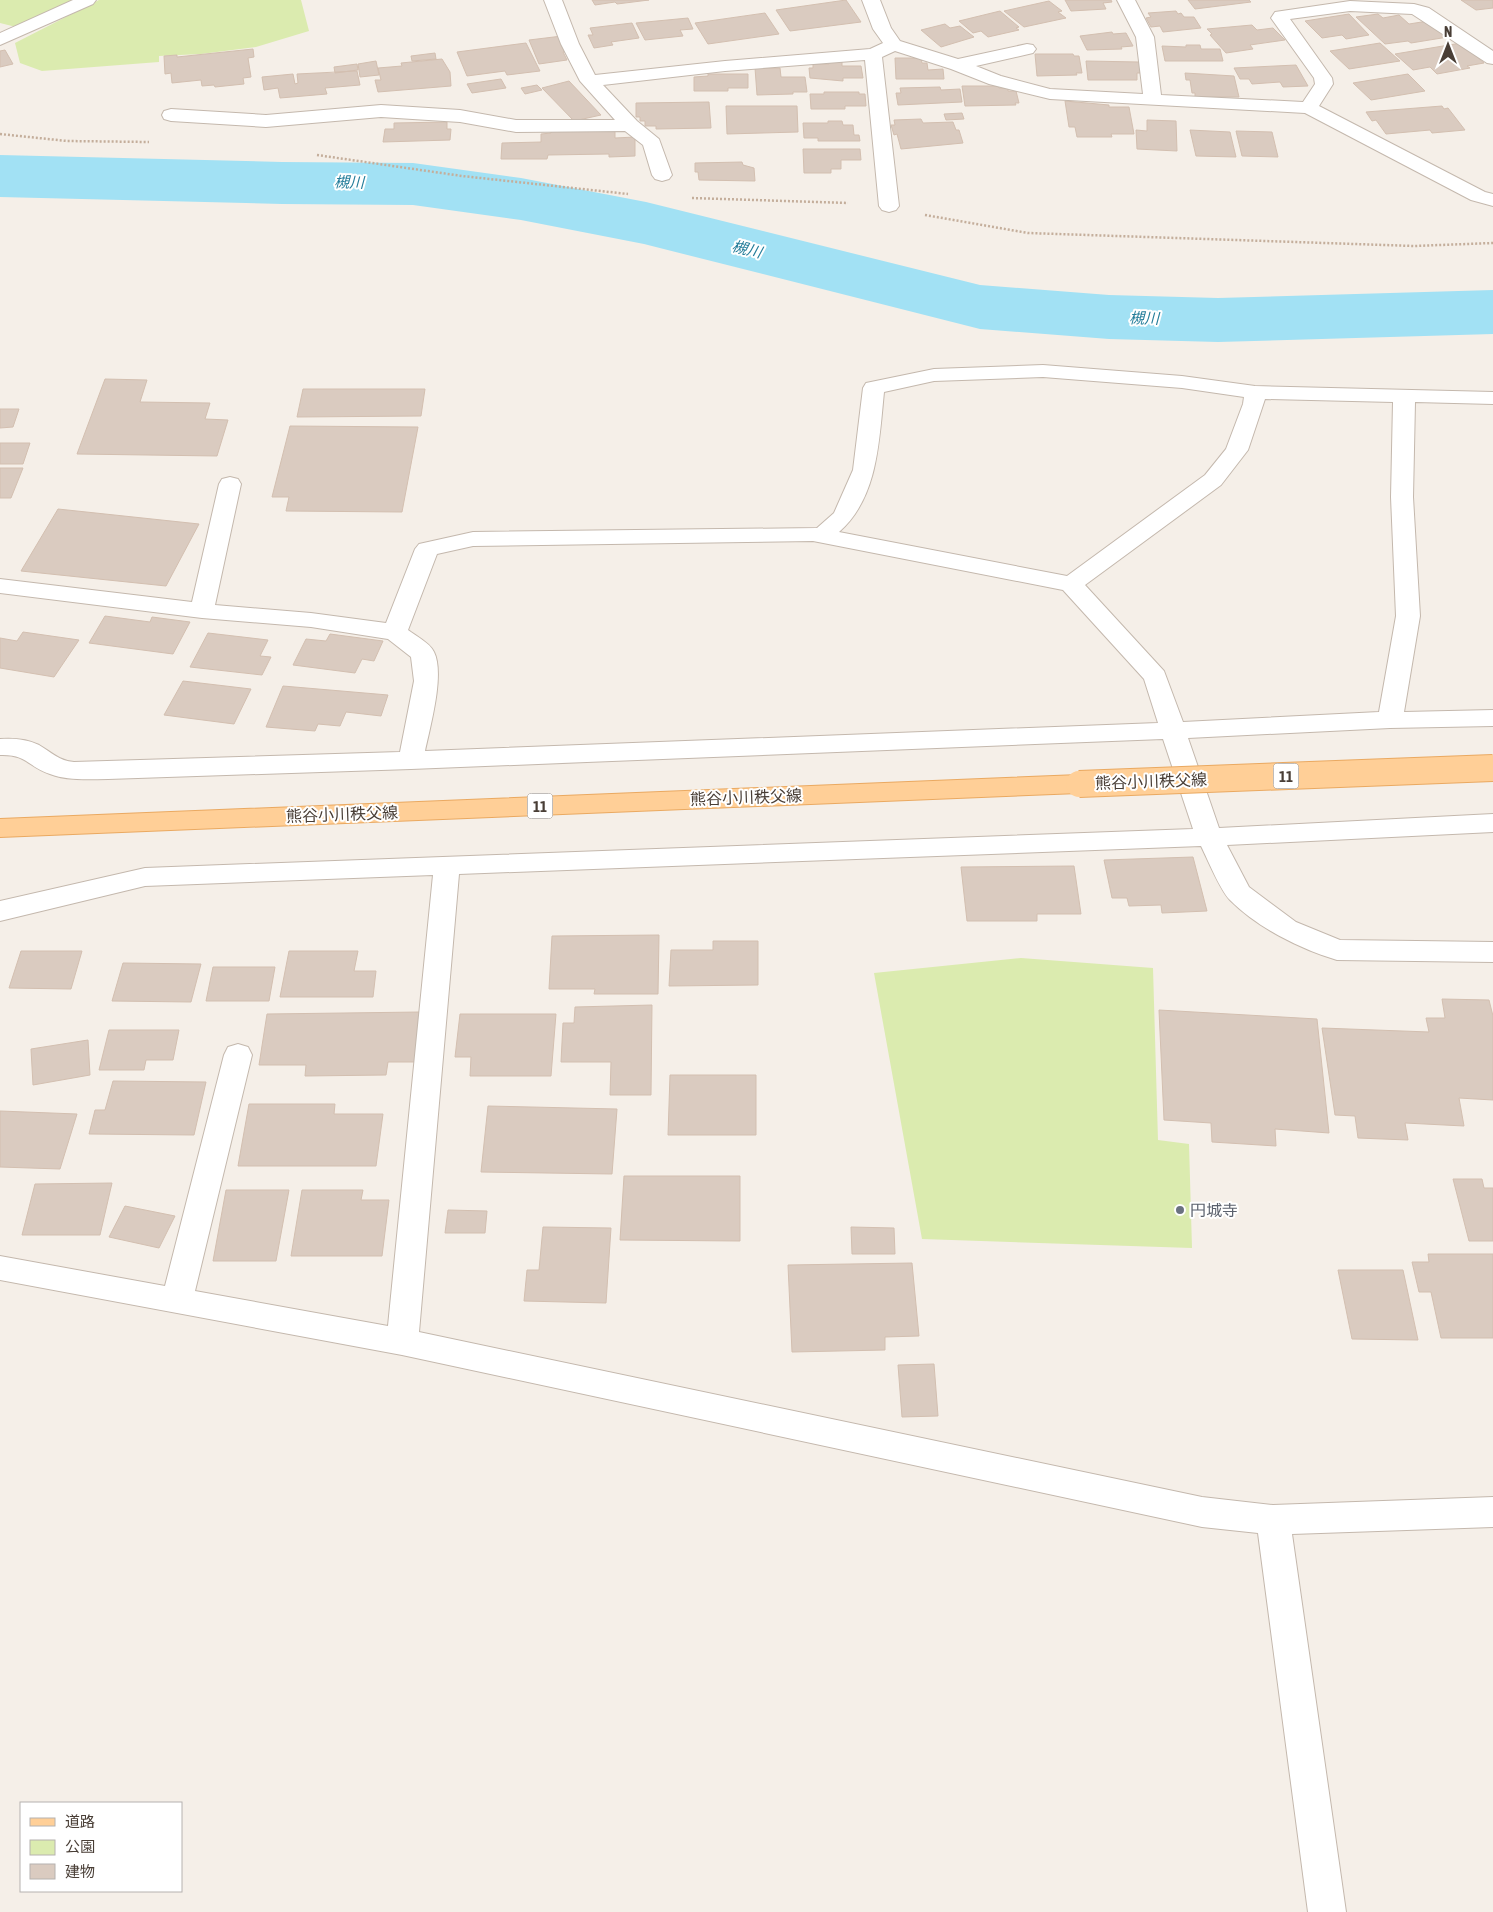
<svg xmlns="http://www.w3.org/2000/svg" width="1493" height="1912" viewBox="0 0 1493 1912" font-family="'Asap Condensed','Noto Sans JP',sans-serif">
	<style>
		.green { fill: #dbebaf }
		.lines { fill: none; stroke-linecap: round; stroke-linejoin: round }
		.river { fill: #a2e1f4; fill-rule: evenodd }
		.building { fill: #dacbc0; stroke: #d3bfb0 }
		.minor-casing { stroke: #c4b8ad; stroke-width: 2 }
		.major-casing { stroke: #eaa961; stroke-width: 2 }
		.path { stroke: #c4ae9b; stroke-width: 2.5; stroke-dasharray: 2 2; stroke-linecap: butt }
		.minor { fill: #fff; fill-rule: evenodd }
		.major { fill: #ffcf97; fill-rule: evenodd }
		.major-bridge-casing { stroke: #eaa961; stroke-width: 28; stroke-linecap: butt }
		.major-bridge { stroke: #ffcf97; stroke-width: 26 }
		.worship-dot { fill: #6b7280; stroke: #fff; stroke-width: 2 }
		.labels { text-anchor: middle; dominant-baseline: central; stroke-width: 4; stroke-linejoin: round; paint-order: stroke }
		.far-water-label { font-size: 15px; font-style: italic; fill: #247d9a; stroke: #fff }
		.shield { fill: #fff; stroke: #807872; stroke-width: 1 }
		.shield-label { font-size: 15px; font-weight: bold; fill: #493e36 }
		.street-label { font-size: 16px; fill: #493e36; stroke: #fff }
		.worship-label { font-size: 16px; fill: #5b616d; stroke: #fff; text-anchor: start }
	</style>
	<rect width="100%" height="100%" fill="#f5efe8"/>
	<!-- green -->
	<path class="green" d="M0,0H76L16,27L0,23Z
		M99,0H301L309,31L256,47L201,54L159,56V62L42,71L20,63L15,43Z
		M1021,958L1153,968L1158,1140L1189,1144L1192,1248L922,1239L874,973Z"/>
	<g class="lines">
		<!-- river -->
		<path class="river" d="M0,155L282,162L413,163L521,178L646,202L980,285L1109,295L1218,298L1493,290V334L1218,342L1109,339L980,329L644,244L521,220L413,205L282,204L0,197Z"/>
	</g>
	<!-- building -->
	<path class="building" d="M592,0H649L617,4L615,2L595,5Z
		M846,0L861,22L790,31L776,10Z
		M1065,0H1111L1112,2L1103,3L1106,9L1071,11Z
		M1188,0H1249L1251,2L1195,9Z
		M1461,0H1493V8L1476,10Z
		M1049,1L1062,11L1058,12L1066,18L1024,27L1004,11Z
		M1000,11L1019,27L1016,28L1019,30L988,37L981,31L973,33L959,21Z
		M1176,11L1178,14L1181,13L1184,17H1194L1201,28L1163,32L1160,26L1151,27L1146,18L1151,17L1148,13Z
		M765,13L779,34L708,44L695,23Z
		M1349,14L1369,35L1346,39L1342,35L1322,38L1305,21Z
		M1378,14L1383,18L1399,15L1409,24L1428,21L1448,37L1411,43L1408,41L1385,44L1356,17Z
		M688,18L693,29L680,30L683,36L645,40L636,23Z
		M632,23L639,38L611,42L613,45L594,48L588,35H593L590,28Z
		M945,24L950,28L960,26L974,37L941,47L921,30Z
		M1252,25L1257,30L1273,28L1285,40L1250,45L1253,49L1226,53L1210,35L1212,34L1207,29Z
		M1112,32L1113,34L1126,33L1133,46L1121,47L1122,49L1087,50L1080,36Z
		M562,36L568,51L563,52L567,60L539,64L529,40Z
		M526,43L540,71L507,75L505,71L467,76L457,52Z
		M1380,43L1400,61L1349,69L1330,51Z
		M1461,43L1484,63L1467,66L1470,68L1437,74L1430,67L1413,70L1395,54Z
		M1186,45H1200L1201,49H1220L1223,61H1165L1162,46L1186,47Z
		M253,49L254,57L248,58L251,77L243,78L244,84L215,87L214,85L202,86L201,80L172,83L171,73L165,74L164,56L177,55V57Z
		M5,50L13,64L0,67V51Z
		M435,53L436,59L412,61L411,56Z
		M1035,54H1073L1074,56H1079L1082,73H1076L1077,75L1037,76Z
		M895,58H921L922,63H927L928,70L943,69L944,79H896Z
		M442,59L450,72L451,86L378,92L375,80H381L378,68L402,66L401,63Z
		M376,61L379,75L360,77L358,64Z
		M829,61H842V66H861L863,78H843V81L810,78L809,68H813V64H829Z
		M1086,61L1139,62L1141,73H1137V80H1088Z
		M357,64L358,70L335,73L334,67Z
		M1296,65L1308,86L1283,87L1280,82L1252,84L1249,79H1240L1234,68Z
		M755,68H780L781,77H805L807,92H793V94L757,95Z
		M357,71L360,85L325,88L327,94L280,98L278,88L264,90L262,77L293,74L295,84L298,83L297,74Z
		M1185,73L1234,76L1239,97H1195V93H1192L1190,80H1186Z
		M708,74H748V88H728V91H694V77L708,76Z
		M1408,74L1425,91L1371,100L1353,83Z
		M501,79L506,88L472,93L467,84Z
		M569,81L601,115L574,121L542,88Z
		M537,85L542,90L525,94L521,88Z
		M962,86H998L999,88H1008V91H1016L1019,103H1015L1016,105L965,106Z
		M940,87L941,90L960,89L962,102L898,105L896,93H901L900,88Z
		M824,92H859V94H865L866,106H845V109H811L810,94H824Z
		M1065,101L1109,105V107H1129L1134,134H1111L1112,137H1077L1075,127H1069Z
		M709,102L711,128L656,129V126H645V121H640V117H636V103Z
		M726,106H797L798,132L727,134Z
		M1442,106L1444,109L1448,108L1465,130L1432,133L1430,130L1386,134L1376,120L1372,121L1366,112Z
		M962,113L964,119L946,120L944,114Z
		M921,119L923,123L953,122L956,130H959L963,143L901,149L897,134L894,135L891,125H895L894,120Z
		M1147,120L1176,121L1177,151L1137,149L1136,130L1147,131Z
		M828,121H842L843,125H853L854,135H859L860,141H818V138H804L803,123H828Z
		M447,122V129H451L450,140L383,142L385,129H394V123Z
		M551,130H615V138L635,137V156L609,157V154L548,155L547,159H501L502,143L541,142V134L551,133Z
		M1190,130L1230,132L1236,157L1196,156Z
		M1236,131L1272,132L1278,157L1242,156Z
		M803,149H860L861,160H841V169H831V173H804Z
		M742,162L743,165L754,168L755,181L699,180L698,172H695V163Z
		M105,379L147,380L140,402L210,403L205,419L228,420L217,456L77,454Z
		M303,389H425L421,416L297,417Z
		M0,409H19L13,427L0,428Z
		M290,426L418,427L402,512L286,511L289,497H272Z
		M0,443H30L23,464H0Z
		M0,468H23L11,498H0Z
		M58,509L199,524L166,586L21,571Z
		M105,616L150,622L152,617L190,622L173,654L89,643Z
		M23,632L79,640L54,677L0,668V638L17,641Z
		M208,633L268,640L260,656L271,657L262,675L190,667Z
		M330,634L383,641L374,661L362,659L355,673L293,665L306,639L326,641Z
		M183,681L251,689L234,724L164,715Z
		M283,686L388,695L381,716L346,712L340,726L318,724L315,731L266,727Z
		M1193,857L1207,911L1162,913L1161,905L1129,906L1127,898H1112L1104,860Z
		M1074,866L1081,914H1037V921H967L961,867Z
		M659,935L658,994H594L595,989H549L552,936Z
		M713,941H758V985L669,986L671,950H713Z
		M21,951H82L71,989L9,988Z
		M289,951H358L354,971H376L373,997H280Z
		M123,963L201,964L191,1002L112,1001Z
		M213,967H275L269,1001H206Z
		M1442,999L1489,1000L1493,1016V1100L1459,1098L1464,1126L1405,1123L1408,1140L1358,1138L1355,1116L1335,1115L1322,1028L1429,1032L1426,1018H1445Z
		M652,1005L651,1095H610L611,1062H561L563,1023H574L575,1007Z
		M1159,1010L1317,1019L1329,1133L1275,1129L1276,1146L1212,1142L1211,1123L1164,1120Z
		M420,1012L415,1062H388L386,1075L305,1076L306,1065H259L267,1014Z
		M460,1014H556L551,1076H470L471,1057H455Z
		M109,1030H179L173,1060H146L144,1070H99Z
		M88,1040L90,1075L33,1085L31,1049Z
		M670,1075H756V1135H668Z
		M113,1081L206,1082L194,1135L89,1134L95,1110H105Z
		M249,1104H335L334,1114H383L376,1166H238Z
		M488,1106L617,1109L612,1174L481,1172Z
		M0,1111L77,1114L60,1169L0,1167Z
		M624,1176H740V1241L620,1240Z
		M1453,1179H1482L1484,1188H1493V1241H1469Z
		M112,1183L100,1235H22L35,1184Z
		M226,1190H289L276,1261H213Z
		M302,1190H363L361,1200H389L382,1256H291Z
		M125,1206L175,1216L159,1248L109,1237Z
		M448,1210L487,1211L485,1233H445Z
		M543,1227L611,1228L606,1303L524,1301L527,1270H539Z
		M851,1227L894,1228L895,1254H852Z
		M1428,1254H1493V1338H1441L1431,1292H1419L1412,1262H1429Z
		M912,1263L919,1336L885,1337V1350L792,1352L788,1265Z
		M1338,1270H1403L1418,1340L1352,1339Z
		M934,1364L938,1416L902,1417L898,1365Z"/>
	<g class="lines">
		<defs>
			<path id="minor" d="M73,0H96L93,4L0,45V33Z
				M544,0H562L579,44L595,75L725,61L870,49L883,43L873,29L862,0H880L891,28L900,41L958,59L1027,44L1033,45L1036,49L1033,53L976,66L1001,76L1050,89L1143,94L1136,37L1117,0H1135L1154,37L1161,95L1303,102L1315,84L1314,78L1271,18L1275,12L1350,1L1414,4L1429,8L1493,51V64L1487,63L1412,14L1350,11L1290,19L1332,78L1333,84L1319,106L1485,192L1493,194V206L1471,200L1305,113L1050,99L989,84L951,69L895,51L882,57L899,206L896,210L889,212L882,210L879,206L865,60L725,71L603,85L637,121L659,139L672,175L669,179L662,181L655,179L652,175L643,145L625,131L516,132L460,122L381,117L266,127L171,121L164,119L162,115L164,111L171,109L266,115L381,105L460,110L516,120H615L580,81L561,44Z
				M1043,365L1182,376L1255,386L1493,392V404L1415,402L1413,497L1420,616L1404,712L1493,710V726L1390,728L1188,738L1219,828L1493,814V832L1227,845L1249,887L1296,922L1340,940L1493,942V962L1337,960C1300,949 1258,928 1230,900C1220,890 1208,860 1201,846L459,874L419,1332L1202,1497L1273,1505L1493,1497V1527L1292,1534L1346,1912H1308L1258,1533L1202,1527L402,1355L0,1280V1256L165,1286L224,1055L228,1047L238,1044L248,1047L252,1055L195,1291L388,1326L433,875L145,886L0,921V901L145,868L1193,829L1163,739L411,769L108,779C89,779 68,781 50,774C28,767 27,754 0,755V739C13,738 27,739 39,745C51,752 59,761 74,762L400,752L414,681L411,657L388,639L311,627L202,618L0,593V579L192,602L219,484L222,479L230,477L238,479L241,484L215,605L311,613L386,623L415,549L419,544L473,532L817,528L834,513L853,470L863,388L866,383L934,369ZM1043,377L1182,388L1244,397L1243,404L1226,449L1205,475L1067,576L839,532C878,498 879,441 884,392L934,381ZM1265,399L1393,402L1391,497L1396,616L1379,712L1183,722L1164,671L1085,585L1221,485L1248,450ZM813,541L1063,590L1144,679L1158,723L425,751C430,727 445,674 434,652C430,643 416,636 408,630L437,554L473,546Z"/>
			<path id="major" d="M1079,775L1088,778L1092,784L1088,790L1079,793L0,837V819Z"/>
		</defs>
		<!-- minor casing -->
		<use href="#minor" class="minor-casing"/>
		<!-- major casing -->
		<use href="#major" class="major-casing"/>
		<!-- path -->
		<path class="path" d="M0,134L67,141L149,142
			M317,155L462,176L628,194
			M692,198L848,203
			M925,215L1028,233L1414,246L1493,243"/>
		<!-- minor -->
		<use href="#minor" class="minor"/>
		<!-- major -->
		<use href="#major" class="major"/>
		<defs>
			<path id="major-bridge" d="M1079,784L1493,768"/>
		</defs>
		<!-- major-bridge casing -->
		<use href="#major-bridge" class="major-bridge-casing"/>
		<!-- major-bridge -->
		<use href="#major-bridge" class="major-bridge"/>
	</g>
	<!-- markers -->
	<circle class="worship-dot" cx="1180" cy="1210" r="5"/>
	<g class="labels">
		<!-- far-water labels -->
		<g class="far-water-label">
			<text transform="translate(349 182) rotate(1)">槻川</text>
			<text transform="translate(747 249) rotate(14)">槻川</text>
			<text transform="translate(1144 318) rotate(1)">槻川</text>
		</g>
		<!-- shield labels -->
		<g class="shield">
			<rect x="1273.5" y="763.5" width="25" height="25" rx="4"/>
			<rect x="527.5" y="793.5" width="25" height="25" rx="4"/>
		</g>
		<g class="shield-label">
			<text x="1286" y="776">11</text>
			<text x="540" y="806">11</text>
		</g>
		<!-- street labels -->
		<g class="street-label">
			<text transform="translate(1151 781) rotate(-2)">熊谷小川秩父線</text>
			<text transform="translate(746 797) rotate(-2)">熊谷小川秩父線</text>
			<text transform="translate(342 814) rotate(-2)">熊谷小川秩父線</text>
		</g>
		<!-- worship labels -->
		<g class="worship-label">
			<text x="1190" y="1210">円城寺</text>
		</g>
	</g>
	<!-- legend -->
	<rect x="20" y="1802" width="162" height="90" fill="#ffffff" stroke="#b6b2af"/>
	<rect x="30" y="1818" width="25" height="8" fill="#ffcf97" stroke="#b6b2af"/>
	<text x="65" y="1827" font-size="15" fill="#493e36">道路</text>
	<rect x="30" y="1840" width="25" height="15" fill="#dbebaf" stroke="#b6b2af"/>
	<text x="65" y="1852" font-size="15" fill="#493e36">公園</text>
	<rect x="30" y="1864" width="25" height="15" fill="#dacbc0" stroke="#b6b2af"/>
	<text x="65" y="1877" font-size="15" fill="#493e36">建物</text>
	<!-- north arrow -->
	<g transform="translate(1448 45)" stroke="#ffffff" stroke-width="4" paint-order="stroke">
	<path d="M0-4L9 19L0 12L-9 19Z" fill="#493e36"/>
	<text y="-8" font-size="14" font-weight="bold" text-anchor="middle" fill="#493e36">N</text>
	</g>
</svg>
